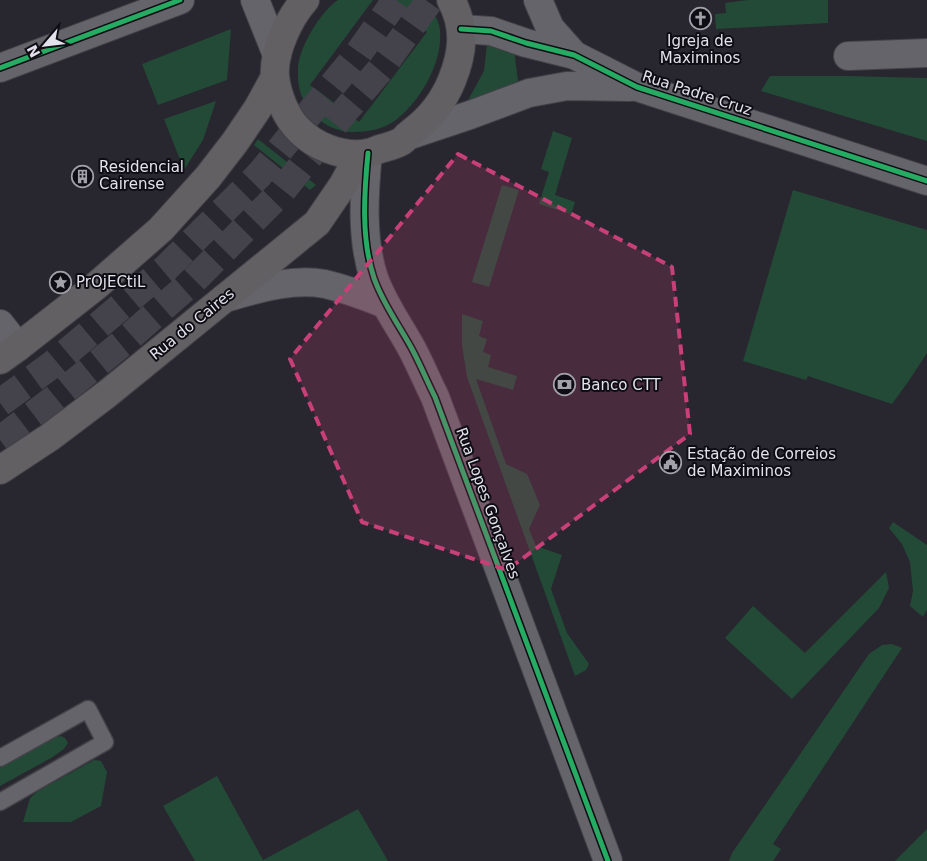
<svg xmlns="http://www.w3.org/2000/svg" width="927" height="861" viewBox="0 0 927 861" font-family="'DejaVu Sans',sans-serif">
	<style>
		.green { fill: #234a37 }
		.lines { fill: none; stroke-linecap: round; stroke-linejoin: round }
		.secondary-tunnel { stroke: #44424a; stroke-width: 28; stroke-dasharray: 28 14; stroke-linecap: butt }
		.service-casing { stroke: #434249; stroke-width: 19 }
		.minor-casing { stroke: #434249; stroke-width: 30 }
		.tertiary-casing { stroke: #434249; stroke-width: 30 }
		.secondary-casing { stroke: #434249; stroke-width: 30 }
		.service { stroke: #65646a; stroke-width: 16 }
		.minor { stroke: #65646a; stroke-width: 28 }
		.tertiary { stroke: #65646a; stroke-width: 28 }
		.secondary { stroke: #636064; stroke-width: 28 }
		.cycleway-casing { stroke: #0f0d14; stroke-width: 8 }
		.cycleway { stroke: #26ab63; stroke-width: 5 }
		.marked { fill: #c94078; fill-opacity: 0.2; stroke: #c94078; stroke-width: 4; stroke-dasharray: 10 6; stroke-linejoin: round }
		.labels { text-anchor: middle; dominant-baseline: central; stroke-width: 4; stroke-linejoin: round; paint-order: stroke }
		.poi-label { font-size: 15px; fill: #e3e1eb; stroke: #0f0d14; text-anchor: start }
		.street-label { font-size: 15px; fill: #e3e1eb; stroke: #0f0d14 }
	</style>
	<rect width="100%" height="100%" fill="#28262e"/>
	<!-- green -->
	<path class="green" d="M338,0H373L310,85L324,95L359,122L427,32L385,0H424C431,9 439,19 440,30C443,62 421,100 396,120C384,129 368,132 353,132C339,132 325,126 315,116C301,101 297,88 298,68C299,47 321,11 338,0Z
		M748,0H828V23L716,29L715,14L726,13L725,3Z
		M231,29L227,80L158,105L142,64Z
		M488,35L514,50L518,81L466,104L484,71Z
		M770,76H848L927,78V141L761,91Z
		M216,101L203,140L184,170L164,119Z
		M553,131L572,138L555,195L575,202L571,214L539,204L549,172L541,169Z
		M258,139L316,185L310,190L254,145Z
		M502,185L519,190L489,287L472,282Z
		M793,190L927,230V353L908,382L892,404L808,376L806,380L743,361Z
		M462,314L483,321L479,336L487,339L483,352L491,355L488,367L517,376L513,390L476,379L506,464L527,474L540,505L529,529L536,546L562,555L551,589L567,633L589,664L586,670L575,676L467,377L462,345Z
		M893,522L927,545V610L923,617L910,606L913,591L910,562L902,544L889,528Z
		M886,572L889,588L879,608L792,699L725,638L753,606L805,653Z
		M892,644L902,648L773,844L781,849L773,861H729L732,853L869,654L882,645Z
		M61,736L65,738L68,743L64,749L51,758L0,786V768L54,737Z
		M94,760L101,761L107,772L101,806L71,822H23L30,798L38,791Z
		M217,776L263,860L358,809L388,861H195L163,806Z
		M927,829V861H895Z"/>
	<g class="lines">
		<!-- secondary-tunnel -->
		<path class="secondary-tunnel" d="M0,403L53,364L165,269L260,174L358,54L396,0
			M0,440L54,399L125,341L193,281L282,191L345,111L380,70L430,0"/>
		<defs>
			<path id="service" d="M0,758L88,709L105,742L0,802"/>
			<path id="minor" d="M255,0L277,55
				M848,56L927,53
				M0,68L180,0
				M0,324L18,347"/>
			<path id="tertiary" d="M538,0L550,28L574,55
				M461,29L491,31L526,43L574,55L637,87L927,181
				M407,136L470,115L529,93L567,86L630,87
				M368,153C364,194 361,239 374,278C383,304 399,325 412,349C420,364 427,381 435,397L608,861
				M225,298C257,289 292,278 325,284C346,289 365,296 385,304"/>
			<path id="secondary" d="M305,0C289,18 273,52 275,76C277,95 286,118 300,131C315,146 340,156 362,154C369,154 374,151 380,149C387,147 396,145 402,141C406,138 409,134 413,131C430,118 444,100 452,80C463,53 466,27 451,0
				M0,360L18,347L96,286L161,229L208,177L235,142L258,108L275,77
				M0,470L50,437L107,394L317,223L343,185L360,154"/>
		</defs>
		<!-- service casing -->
		<use href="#service" class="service-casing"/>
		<!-- minor casing -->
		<use href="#minor" class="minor-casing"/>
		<!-- tertiary casing -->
		<use href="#tertiary" class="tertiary-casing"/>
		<!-- secondary casing -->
		<use href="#secondary" class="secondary-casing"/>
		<!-- service -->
		<use href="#service" class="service"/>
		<!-- minor -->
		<use href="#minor" class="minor"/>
		<!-- tertiary -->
		<use href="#tertiary" class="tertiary"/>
		<!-- secondary -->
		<use href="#secondary" class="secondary"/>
		<defs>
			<path id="cycleway" d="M461,29L491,31L526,43L574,55L637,87L927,181
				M0,68L180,0
				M368,153C364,194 361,239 374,278C383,304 399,325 412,349C420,364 427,381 435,397L608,861"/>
		</defs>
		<!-- cycleway casing -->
		<use href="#cycleway" class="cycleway-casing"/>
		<!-- cycleway -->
		<use href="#cycleway" class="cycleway"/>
	</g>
	<!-- marked area -->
	<path class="marked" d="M458,154L672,267L690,434L507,570L362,522L290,359Z"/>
	<!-- icons -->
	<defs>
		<symbol id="church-ring" viewBox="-11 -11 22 22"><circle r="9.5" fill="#0f0d14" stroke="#a2a0a9" stroke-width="1.5"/><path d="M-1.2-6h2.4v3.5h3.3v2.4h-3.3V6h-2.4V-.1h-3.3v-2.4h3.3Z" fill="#a2a0a9"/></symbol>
		<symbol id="building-ring" viewBox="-11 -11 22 22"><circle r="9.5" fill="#0f0d14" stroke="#a2a0a9" stroke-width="1.5"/><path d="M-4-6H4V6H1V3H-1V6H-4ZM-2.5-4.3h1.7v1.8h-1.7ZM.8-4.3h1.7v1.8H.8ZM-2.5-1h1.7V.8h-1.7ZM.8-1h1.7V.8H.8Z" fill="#a2a0a9"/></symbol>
		<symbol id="sight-ring" viewBox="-11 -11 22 22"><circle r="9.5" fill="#0f0d14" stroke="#a2a0a9" stroke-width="1.5"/><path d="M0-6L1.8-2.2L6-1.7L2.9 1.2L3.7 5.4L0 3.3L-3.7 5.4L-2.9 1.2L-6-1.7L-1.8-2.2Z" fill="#a2a0a9"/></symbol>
		<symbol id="bank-ring" viewBox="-11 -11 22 22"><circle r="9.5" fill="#0f0d14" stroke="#a2a0a9" stroke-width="1.5"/><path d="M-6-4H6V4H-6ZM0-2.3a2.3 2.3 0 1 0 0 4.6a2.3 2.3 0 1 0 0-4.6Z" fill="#a2a0a9"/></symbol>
		<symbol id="civic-ring" viewBox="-11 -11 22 22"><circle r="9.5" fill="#0f0d14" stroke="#a2a0a9" stroke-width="1.5"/><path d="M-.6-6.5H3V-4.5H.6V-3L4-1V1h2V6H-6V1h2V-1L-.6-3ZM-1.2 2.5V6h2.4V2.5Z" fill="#a2a0a9"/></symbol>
	</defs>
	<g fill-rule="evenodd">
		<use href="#church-ring" x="688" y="6" width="25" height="25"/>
		<use href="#building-ring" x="70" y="164" width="25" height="25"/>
		<use href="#sight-ring" x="48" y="270" width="25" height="25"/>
		<use href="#bank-ring" x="552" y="372" width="25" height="25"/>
		<use href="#civic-ring" x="658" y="450" width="25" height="25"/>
	</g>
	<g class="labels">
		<!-- poi labels -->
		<g class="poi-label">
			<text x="700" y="41" text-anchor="middle">Igreja de<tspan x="700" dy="17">Maximinos</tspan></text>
			<text x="99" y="167">Residencial<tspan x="99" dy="17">Cairense</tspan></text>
			<text x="76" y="282">PrOjECtiL</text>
			<text x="581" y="385">Banco CTT</text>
			<text x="687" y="454">Estação de Correios<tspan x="687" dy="17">de Maximinos</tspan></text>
		</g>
		<!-- street labels -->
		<g class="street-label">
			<text transform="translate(697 93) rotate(18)">Rua Padre Cruz</text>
			<text transform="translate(192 324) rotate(-39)">Rua do Caires</text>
			<text transform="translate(488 503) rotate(70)">Rua Lopes Gonçalves</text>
		</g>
	</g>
	<!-- north arrow -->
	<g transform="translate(45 45) rotate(242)" stroke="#0f0d14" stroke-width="4" paint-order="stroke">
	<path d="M0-4L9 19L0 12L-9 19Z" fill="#e3e1eb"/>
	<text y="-8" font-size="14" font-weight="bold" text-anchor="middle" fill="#e3e1eb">N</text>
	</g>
</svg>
